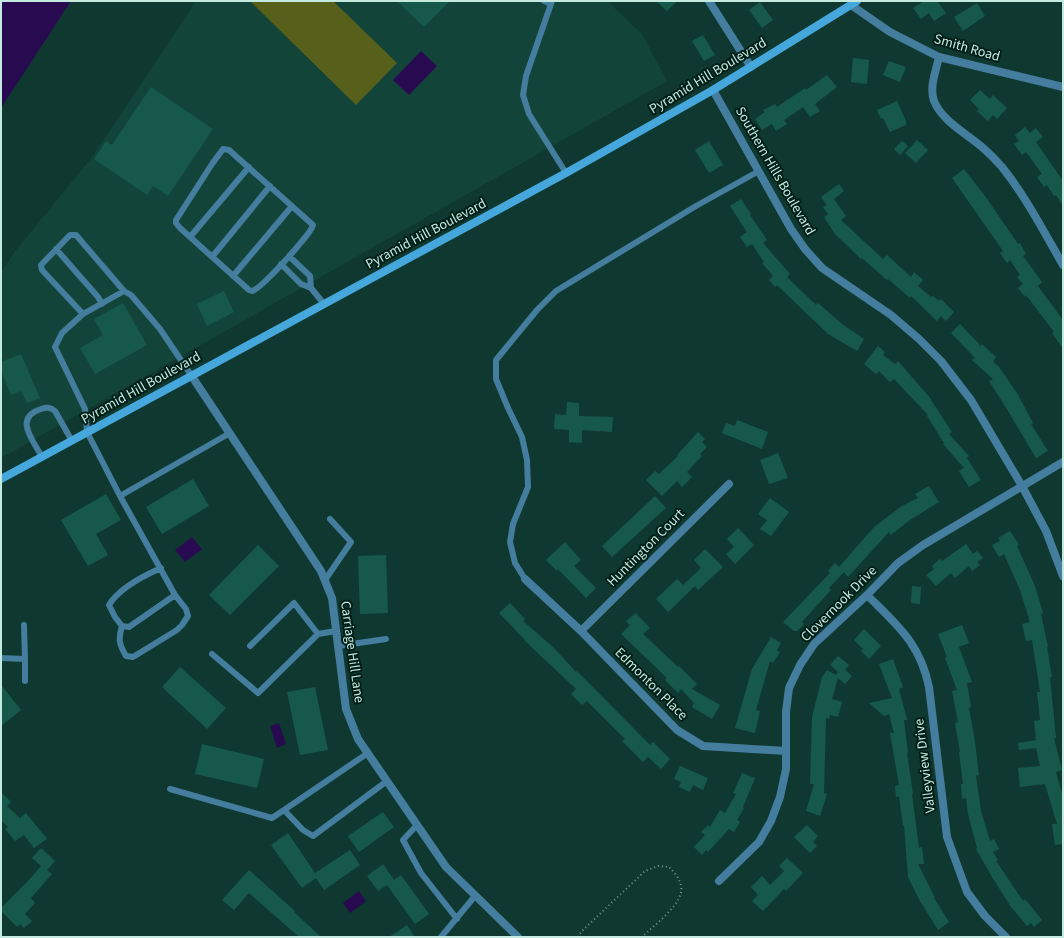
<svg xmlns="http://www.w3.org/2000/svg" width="1064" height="938" viewBox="0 0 1064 938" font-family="'Source Sans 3',sans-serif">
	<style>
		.built { fill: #134439 }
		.green { fill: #57601b }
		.water { fill: #280a50 }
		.building { fill: #16594b }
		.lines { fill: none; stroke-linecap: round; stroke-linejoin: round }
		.path { stroke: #70988e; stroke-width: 2; stroke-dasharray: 1 3; stroke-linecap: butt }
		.service { stroke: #447d9e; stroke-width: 6 }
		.minor { stroke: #447d9e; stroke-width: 8 }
		.tertiary { stroke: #447d9e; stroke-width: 8 }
		.secondary { stroke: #45a7dc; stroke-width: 8 }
		.labels { text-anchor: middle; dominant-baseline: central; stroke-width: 4; stroke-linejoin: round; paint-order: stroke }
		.street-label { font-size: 14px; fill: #c4e9de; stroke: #001f18 }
	</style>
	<rect width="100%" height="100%" fill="#0f3930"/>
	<!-- built -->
	<path class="built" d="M196,1H607L642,34L667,81L1,458V272L16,250L90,160Z"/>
	<!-- green -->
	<path class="green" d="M250,1H333L397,63L356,105Z"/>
	<!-- water -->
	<path class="water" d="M1,1H71L1,108Z
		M421,51L437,66L409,95L393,80Z
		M192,537L202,549L185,562L175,550Z
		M279,723L286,744L277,748L270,726Z
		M359,891L366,901L350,913L343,903Z"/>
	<!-- building -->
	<path class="building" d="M397,1H450L424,27Z
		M656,1H677L667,11Z
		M924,1H937L946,13L934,21L929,13L921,19L913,8Z
		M760,2L773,20L762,28L749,10Z
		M977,3L985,16L963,31L954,17Z
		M703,35L715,55L704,61L692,41Z
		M853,58L869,60L867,84L851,82Z
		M889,61L906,67L900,82L883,75Z
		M827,75L837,87L815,104L820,111L810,117L803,107L784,120L787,124L776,131L772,124L762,130L755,119L765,112L763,110L775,104L777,107L805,88L806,90Z
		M151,87L213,129L168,196L153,186L147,195L94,159L106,141L112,145Z
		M980,90L990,99L993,95L1007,108L997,119L993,115L988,121L977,111L979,109L970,100Z
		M897,101L906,121V125L890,132L883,118L881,119L877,110Z
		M1025,127L1030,133L1036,128L1043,137L1036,142L1063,181V206L1056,195L1054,196L1047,185L1044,187L1037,177L1042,174L1026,152L1022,155L1014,144L1019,141L1015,135Z
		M917,140L928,150L916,163L905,153Z
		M709,141L723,165L709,173L695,150Z
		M902,141L908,146L900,155L894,149Z
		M964,169L985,196L1018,244L1020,243L1026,254L1023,256L1042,282L1038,286L1063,320V349L1052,333L1054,332L1026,295L1025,297L1018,288L1023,284L1017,277L1020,275L1010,260L1007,263L1000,253L1003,251L952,178Z
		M839,184L844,191L834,199L846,216L841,220L883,259L887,255L911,277L914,272L923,280L918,286L931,297L933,296L939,301L941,299L954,312L946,321L941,316L937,321L911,296L910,298L888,279L887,280L862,258L861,259L835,234L824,217L828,214L823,207L827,205L821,197Z
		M741,199L751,214L750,215L767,240L763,243L790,274L787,277L816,305L818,303L842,324L864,339L857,351L828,334L777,285L775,287L769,280L773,276L762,263L764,262L752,244L747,247L740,237L747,232L730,206Z
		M224,291L234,312L207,326L197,304Z
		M123,303L147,345L95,374L80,348L103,335L94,319Z
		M960,324L981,346L982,344L996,357L993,361L999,367L1017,393L1033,423L1031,424L1048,451L1036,458L1005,406L989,381L993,379L972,360L975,358L951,333Z
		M878,346L885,352L883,355L895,364L898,361L931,399V400L952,432L949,434L969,456L967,458L981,480L969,487L959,471L964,468L943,444L944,443L927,416L928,415L894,379L890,382L879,371L876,374L864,364Z
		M21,354L40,398L27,403L21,391L11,395L1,371V362Z
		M567,402L579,403V416L613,417L612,432L582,430V443L569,442V430L554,429L555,414L566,415Z
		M737,420L768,432L762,449L722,433L726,423L735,426Z
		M698,432L705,439L702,442L707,447L700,454L702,456L687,472L692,477L682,487L677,481L662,496L646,480L655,471L659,474L678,456L677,455Z
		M778,453L788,478L769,484L760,460Z
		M193,479L209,506L162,534L146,507Z
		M929,486L939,502L910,520L891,535L889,532L848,577L844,572L829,588L831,590L802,622L804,624L797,631H794L783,622L830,573L828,571L835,563L839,567L874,527L902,506L918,498L915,494Z
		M106,494L121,520L96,534L108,555L88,566L61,520Z
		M655,496L666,508L612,557L602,546Z
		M770,498L789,512L771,536L760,529L767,520L758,514Z
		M738,528L754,545L735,564L726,554L734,547L727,539Z
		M1010,531L1019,545L1017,546L1035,586L1043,613L1041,614L1048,647H1047L1052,677H1050L1056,738H1054L1062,770L1056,772L1063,797V844L1055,845L1052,824H1057L1045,784L1020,787L1018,768L1040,766L1036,748L1019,750L1018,743L1036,740L1034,721L1040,720L1037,692H1040L1032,640L1026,641L1022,624L1030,622L1020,590L1004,554L999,557L992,545L1000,541L998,538Z
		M565,542L581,560L574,566L596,588L586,598L558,569L557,571L546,560Z
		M966,544L973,554L977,551L983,558L977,562L980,565L972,571L969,566L955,578L951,573L936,586L926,575L934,569L932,566L940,559L942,561Z
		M258,545L279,566L230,615L209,595Z
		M705,549L723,567L698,590L695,586L668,612L656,599L677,579L683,585L701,568L694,560Z
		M386,555L388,613L360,614L358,556Z
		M912,586L921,587L920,604L911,603Z
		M510,603L525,619L523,621L553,647L576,672L577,671L650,745L653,742L670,759L661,769L648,757L643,762L622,741L625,739L587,701L582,705L571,694L576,689L525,641V640L499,613Z
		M636,613L650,628L643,634L678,667L679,666L697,684L692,689L720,705L712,719L692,707L694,703L681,689L678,693L665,680L667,678L621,634L630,625L626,621Z
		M962,625L969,643L959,647L972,682L967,683L971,707L969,708L975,742L979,775L976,776L981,811L990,841L994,839L999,849L993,852L998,860L996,861L1023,901L1025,899L1042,920L1034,927L1031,923L1027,926L1011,907L992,877L976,849L977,848L968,814L966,798L962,799L961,784H963L959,752H960L955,723L958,722L952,691L957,690L945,658L947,657L938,634Z
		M864,629L881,646L869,659L861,651L863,649L854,640Z
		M771,637L781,643L777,650L780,652L773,663L770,661L756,710L760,711L755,733L735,728L752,669Z
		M838,656L849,665L845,670L852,676L845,684L838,678L832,699L842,702L838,717L830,715L829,719L826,718L824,793L827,794L820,816L806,811L814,784H810L812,717L822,677L827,670L836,675L838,672L830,665Z
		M893,659L903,687L899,689L907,720H904L908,753H907L913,794H912L919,848L922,847L924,864H918L935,898H934L949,922L938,930L920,901L908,877L904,825L903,826L899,796L896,797L895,786L899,785L890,733H894L889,714L884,716L869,703L892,698L879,664Z
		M180,667L226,708L207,729L162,687Z
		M1,685L21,710L1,726Z
		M315,687L328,750L300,755L287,692Z
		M202,744L264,759L257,788L195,774Z
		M680,766L708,778L703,790L693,785L690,792L679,787L681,782L674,779Z
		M742,773L755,778L743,807L744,808L737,820L740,822L734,832L729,829L708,852L706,850L702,855L694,847L705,835L701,832L708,825L710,827L720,810L725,813L736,794L733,793Z
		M1,792L11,802L7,806L20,818L26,813L47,839L34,848L24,835L15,841L5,829L8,827L1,820Z
		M383,812L394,827L359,852L348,836Z
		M807,825L818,836L813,842L817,846L810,853L794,837Z
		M288,833L315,873L350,850L360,865L324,890L316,878L302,888L271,845Z
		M41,848L55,861L47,870L52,874L31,898L35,903L25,914L32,921L24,928L20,924L17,927L1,911V908L29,880L41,866L32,858Z
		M787,858L803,873L786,891L784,889L763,911L752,901L758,895L751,887L762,876L770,885L784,871L779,866Z
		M383,864L394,880L401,875L429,914L415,924L387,885L378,891L367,876Z
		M249,870L295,911L294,912L321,937H299L249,893L234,910L222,900Z
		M407,925L415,937H389Z"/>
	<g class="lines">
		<!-- path -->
		<path class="path" d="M578,937L582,931L645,871L658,866L669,867C674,872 680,879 681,886C685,903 653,926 642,937"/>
		<!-- service -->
		<path class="service" d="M544,1L551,4
			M552,1L526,76L523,95L529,114L566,173
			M223,149L229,150L313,225C312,233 261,289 252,291L249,290L180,228L176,223V220L212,164Z
			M190,237L249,167
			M56,249L98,297L102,304
			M212,257L270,186
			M281,264L301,284L311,288L310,276L289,256
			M233,276L292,206
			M311,288L324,304
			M83,314L42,270L41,265L70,235H76L124,291
			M42,457C33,440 13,418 41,409C47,407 50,407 55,411L72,441
			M120,496L230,433
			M161,568C143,576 119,588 109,605L115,617L122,626L129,627L175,595
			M525,579L515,563L510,542L513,524L528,487L527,460L522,437L508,408L496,379V360L537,310L556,291L696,206L759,171
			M325,580L351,542L330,519
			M24,625L25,659
			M122,626C118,639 119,644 126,656L133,657L177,630L182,625L188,616L186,609L175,595L120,496L87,432L85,409L55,347L62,333L83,314L124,291L131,295L160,329L191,375
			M250,646L294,603L318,634
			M338,646L386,639
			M212,654L258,693L318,634L336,631
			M1,658L25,659V681
			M368,753L284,810L303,830L313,836L387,781
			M170,789L272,818L284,810
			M417,825L403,840L421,873L457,919
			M441,937L475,896"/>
		<!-- minor -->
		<path class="minor" d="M709,1L751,67
			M939,57C936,71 929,87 934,101C943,122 966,133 982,147C989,153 996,160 1002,167C1026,197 1044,232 1063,265
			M713,90L791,229L805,249L822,268L891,315L919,339L941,361L971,400L1022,486L1046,531L1063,576
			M191,375L321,571L332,598L346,709L358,739L446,867L518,937
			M525,579L581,631L677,730L703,746L785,751
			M867,595C897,625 920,643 929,687L947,837L967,892L985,916L1006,937
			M581,631L729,484
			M719,881L759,842L771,821L780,797L786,769V712L789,688L800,665L814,644L867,595L898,563L923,545L1063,462"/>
		<!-- tertiary -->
		<path class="tertiary" d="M851,5L890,32L939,57L1063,87"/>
		<!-- secondary -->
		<path class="secondary" d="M1,479L566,173L713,90L857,1"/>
	</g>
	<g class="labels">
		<!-- street labels -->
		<g class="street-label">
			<text transform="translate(967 48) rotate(16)">Smith Road</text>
			<text transform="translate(708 76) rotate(-31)">Pyramid Hill Boulevard</text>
			<text transform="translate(775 171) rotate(60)">Southern Hills Boulevard</text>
			<text transform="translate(426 234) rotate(-28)">Pyramid Hill Boulevard</text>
			<text transform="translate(141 388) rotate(-29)">Pyramid Hill Boulevard</text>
			<text transform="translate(646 548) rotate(-45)">Huntington Court</text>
			<text transform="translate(839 604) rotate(-45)">Clovernook Drive</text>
			<text transform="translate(352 652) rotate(82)">Carriage Hill Lane</text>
			<text transform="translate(651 684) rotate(45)">Edmonton Place</text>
			<text transform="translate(925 766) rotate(-97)">Valleyview Drive</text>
		</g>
	</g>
	<!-- border -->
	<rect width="1064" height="938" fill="none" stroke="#c4e9de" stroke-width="4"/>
</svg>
